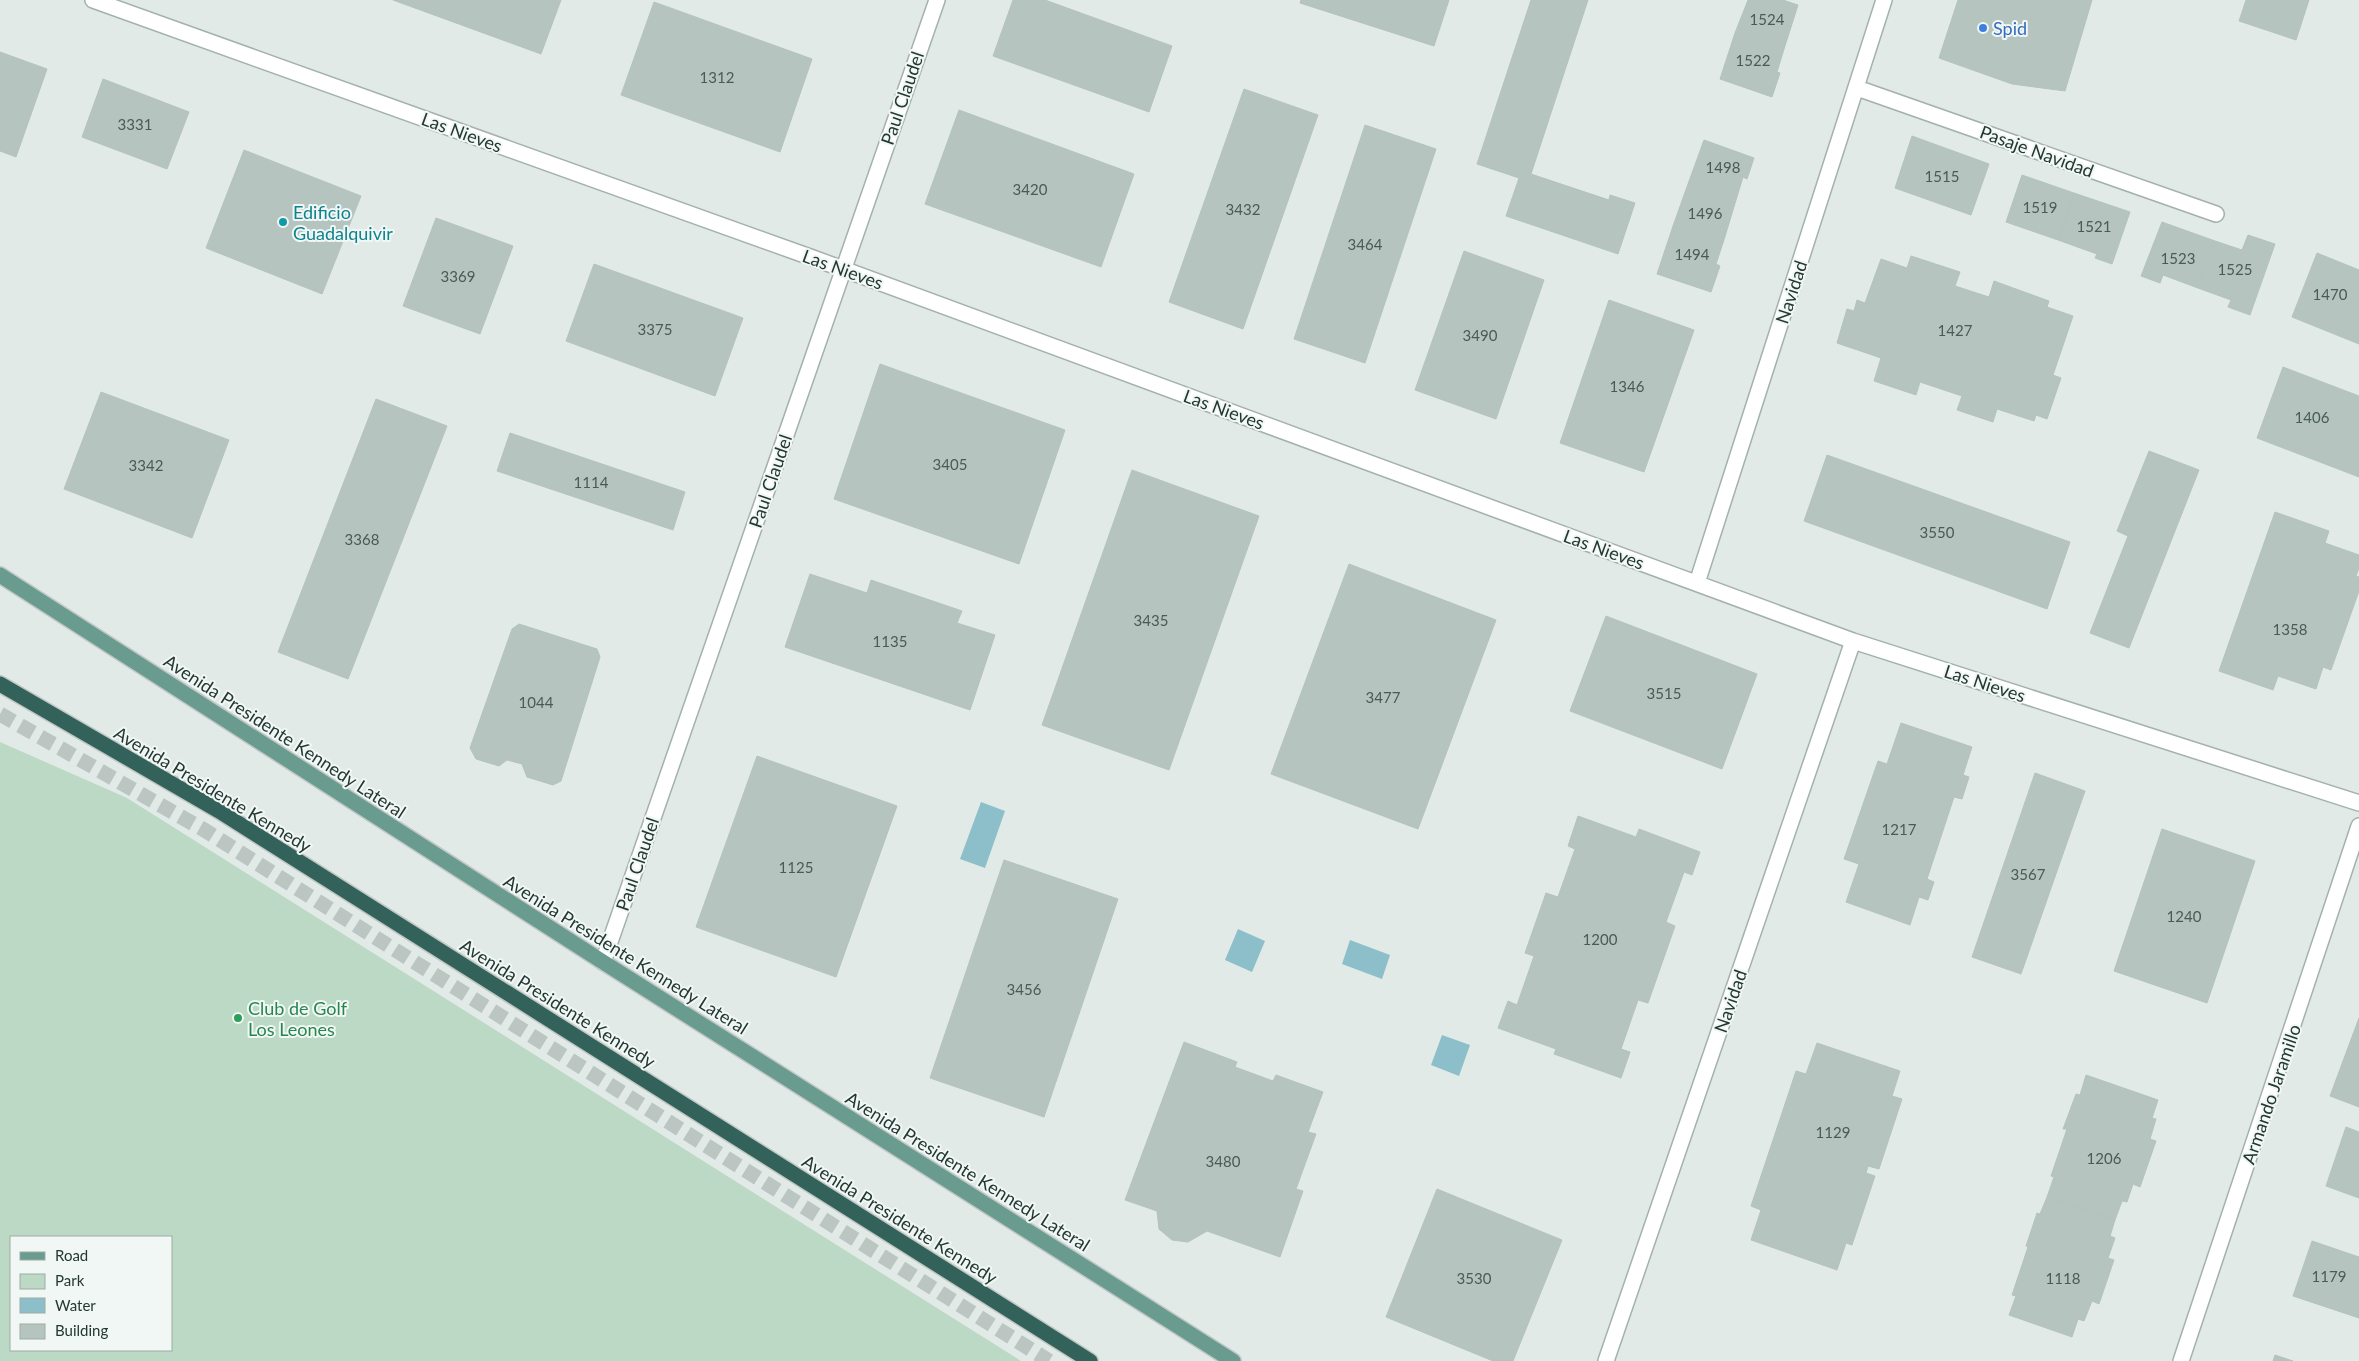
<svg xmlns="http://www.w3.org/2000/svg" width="2359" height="1361" viewBox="0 0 2359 1361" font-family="Lato,sans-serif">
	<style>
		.green { fill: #bbd9c4; fill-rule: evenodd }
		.water { fill: #8dbfca }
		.building { fill: #b6c4bf; stroke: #b4c3bd }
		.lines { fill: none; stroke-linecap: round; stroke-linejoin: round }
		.highway-tunnel { stroke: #bbc6c2; stroke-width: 15; stroke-dasharray: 15 8; stroke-linecap: butt }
		.street-casing { stroke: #a4b1ad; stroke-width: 18 }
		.primary-casing { stroke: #c1c7c6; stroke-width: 18 }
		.highway-casing { stroke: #c1c7c6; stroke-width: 18 }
		.street { stroke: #fff; stroke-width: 15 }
		.primary { stroke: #699b8f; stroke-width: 15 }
		.highway { stroke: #326259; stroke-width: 15 }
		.shop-dot { fill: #3f7fe0; stroke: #f1f7f4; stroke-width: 2 }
		.culture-dot { fill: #0f9aa8; stroke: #f1f7f4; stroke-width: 2 }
		.leisure-dot { fill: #2e9e5b; stroke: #f1f7f4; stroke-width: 2 }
		.labels { text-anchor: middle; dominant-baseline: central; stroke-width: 4; stroke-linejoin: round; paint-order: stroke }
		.number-label { font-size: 15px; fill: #485b56 }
		.shop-label { font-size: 18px; fill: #366cbe; stroke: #f1f7f4; text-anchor: start }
		.street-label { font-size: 18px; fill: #233833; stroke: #f1f7f4 }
		.culture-label { font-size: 18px; fill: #0d838f; stroke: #f1f7f4; text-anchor: start }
		.leisure-label { font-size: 18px; fill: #27864d; stroke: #f1f7f4; text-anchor: start }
	</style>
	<rect width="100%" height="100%" fill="#e1eae6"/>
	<!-- green -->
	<path class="green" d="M0,742L127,798L1021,1361H0ZM11,1237H171V1350H11Z"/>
	<!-- water -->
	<path class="water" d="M981,802L1005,811L985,868L960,859Z
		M1238,929L1265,941L1252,972L1225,960Z
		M1350,940L1390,955L1382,979L1342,964Z
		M1442,1035L1470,1045L1459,1076L1431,1065Z"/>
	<!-- building -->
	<path class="building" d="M393,0H561L541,54Z
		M1013,0H1045L1172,46L1149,112L993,56Z
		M1301,0H1449L1434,46L1300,3Z
		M1531,0H1588L1531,174L1609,200L1610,195L1635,203L1618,254L1506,216L1519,178L1477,164Z
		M1748,0H1783L1798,5L1784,49L1735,33Z
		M1958,0H2092L2065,91L2012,84L1939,58Z
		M2246,0H2309L2296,40L2239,21Z
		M654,2L812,59L780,152L621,95Z
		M1735,33L1784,49L1777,72L1780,73L1772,97L1720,79Z
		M0,52L47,69L16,157L0,151Z
		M103,79L189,112L167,169L82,137Z
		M1244,89L1318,115L1243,329L1169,302Z
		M959,110L1134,174L1101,267L925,204Z
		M1365,125L1436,149L1365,363L1294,339Z
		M1912,136L1989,164L1971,215L1895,188Z
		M1704,140L1754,158L1747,179L1743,177L1736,200L1688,184Z
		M244,150L361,196L322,294L206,248Z
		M2022,175L2074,193L2058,240L2006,222Z
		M1688,184L1736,200L1723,243L1673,226Z
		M2074,193L2130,212L2112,264L2095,258L2097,254L2058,240Z
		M436,218L513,246L480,334L403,306Z
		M2162,222L2215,241L2198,288L2163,275L2160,283L2141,276Z
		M1673,226L1723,243L1716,264L1720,266L1711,292L1657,274Z
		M2248,235L2275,244L2250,315L2228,307L2231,300L2198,288L2215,241L2242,250Z
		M1464,251L1544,280L1496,419L1415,390Z
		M2317,253L2359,270V344L2292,317Z
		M1911,256L1960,272L1955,286L1989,297L1994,281L2049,301L2047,307L2073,316L2053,375L2061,378L2047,419L2036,415L2034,421L1997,409L1993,422L1957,410L1962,396L1920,382L1916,395L1874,381L1881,358L1837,343L1847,309L1854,311L1857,300L1865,303L1881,259L1907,268Z
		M594,264L743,318L715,396L566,341Z
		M1609,300L1694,330L1644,472L1560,443Z
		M880,364L1065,430L1019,564L834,499Z
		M2283,367L2359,396V477L2257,438Z
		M101,392L229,440L192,538L64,489Z
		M376,399L447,426L348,679L278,652Z
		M510,433L685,492L673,530L497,471Z
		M2149,451L2199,470L2129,648L2090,633L2128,536L2117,531Z
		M1827,455L2070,542L2047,609L1804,521Z
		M1132,470L1259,516L1169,770L1042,725Z
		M2275,512L2329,531L2325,543L2359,555V568L2356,576L2359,577V591L2331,670L2323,667L2316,689L2278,676L2273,690L2219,671Z
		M1349,564L1496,620L1418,829L1271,774Z
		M810,574L867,593L871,580L962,611L957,623L995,635L970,710L785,647Z
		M1606,616L1757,674L1722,769L1570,711Z
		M519,624L597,649L600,657L561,781L553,785L527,777L522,764L507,760L499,766L476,759L470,748L512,629Z
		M1901,723L1972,747L1963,775L1969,777L1962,799L1954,797L1927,879L1934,882L1928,900L1919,897L1910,925L1846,902L1859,864L1844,859L1878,761L1887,764Z
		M757,756L897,806L836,977L696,927Z
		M2035,773L2085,791L2021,974L1972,957Z
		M1578,816L1636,837L1639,829L1700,852L1692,875L1684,872L1666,922L1675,926L1648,1003L1638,1000L1621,1049L1630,1052L1621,1078L1554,1054L1556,1049L1498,1028L1508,1001L1517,1005L1534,956L1525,953L1546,893L1558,897L1575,849L1568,846Z
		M2162,829L2255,861L2207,1003L2114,971Z
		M1004,860L1118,899L1044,1117L930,1078Z
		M2359,1018V1107L2330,1096Z
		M1184,1042L1237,1062L1235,1067L1273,1081L1276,1075L1323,1092L1308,1132L1316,1134L1296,1189L1303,1191L1280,1257L1207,1231L1188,1242L1172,1240L1159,1229L1157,1211L1125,1200Z
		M1817,1043L1900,1071L1892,1096L1902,1099L1879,1169L1868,1166L1866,1173L1875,1176L1852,1245L1846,1243L1837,1270L1751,1240L1761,1210L1751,1206L1796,1071L1806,1074Z
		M2086,1075L2158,1100L2152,1118L2156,1119L2150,1139L2156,1141L2140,1187L2133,1184L2127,1202L2122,1201L2115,1220L2047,1197L2054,1177L2051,1176L2067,1129H2063L2076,1094L2080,1095Z
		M2346,1127L2359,1132V1198L2326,1186Z
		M1437,1189L1562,1240L1513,1361H1493L1386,1317Z
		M2047,1197L2115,1220L2110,1236L2115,1238L2108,1258L2114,1260L2099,1304L2092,1301L2084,1321L2078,1319L2072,1337L2009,1315L2016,1296L2012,1295L2028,1247L2026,1246L2037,1213L2040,1214Z
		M2312,1241L2359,1257V1318L2293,1296Z
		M2275,1355L2293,1361H2273Z"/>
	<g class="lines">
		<!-- highway-tunnel -->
		<path class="highway-tunnel" d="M0,714L206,831L1049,1361"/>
		<defs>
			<path id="street" d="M93,0L813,258L1853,641L2359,803
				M1857,88L2216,214
				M1697,583L1884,0
				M603,962L937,0
				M1606,1361L1853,641
				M2181,1361L2359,826"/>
			<path id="primary" d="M0,575L603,962L1233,1361"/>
			<path id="highway" d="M0,684L219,811L1090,1361"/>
		</defs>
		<!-- street casing -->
		<use href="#street" class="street-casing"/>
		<!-- primary casing -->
		<use href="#primary" class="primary-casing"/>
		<!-- highway casing -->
		<use href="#highway" class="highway-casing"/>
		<!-- street -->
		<use href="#street" class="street"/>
		<!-- primary -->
		<use href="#primary" class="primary"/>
		<!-- highway -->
		<use href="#highway" class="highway"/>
	</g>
	<!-- markers -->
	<circle class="shop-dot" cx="1983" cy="28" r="5"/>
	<circle class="culture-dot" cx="283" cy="222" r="5"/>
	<circle class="leisure-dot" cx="238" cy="1018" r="5"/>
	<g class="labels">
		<!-- number labels -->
		<g class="number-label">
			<text x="1767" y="19">1524</text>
			<text x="1753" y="60">1522</text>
			<text x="717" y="77">1312</text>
			<text x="135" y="124">3331</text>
			<text x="1723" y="167">1498</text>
			<text x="1942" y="176">1515</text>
			<text x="1030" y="189">3420</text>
			<text x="2040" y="207">1519</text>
			<text x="1243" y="209">3432</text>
			<text x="1705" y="213">1496</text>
			<text x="2094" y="226">1521</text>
			<text x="1365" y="244">3464</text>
			<text x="1692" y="254">1494</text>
			<text x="2178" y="258">1523</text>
			<text x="2235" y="269">1525</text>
			<text x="458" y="276">3369</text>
			<text x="2330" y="294">1470</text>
			<text x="655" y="329">3375</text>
			<text x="1955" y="330">1427</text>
			<text x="1480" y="335">3490</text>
			<text x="1627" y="386">1346</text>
			<text x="2312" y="417">1406</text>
			<text x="950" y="464">3405</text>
			<text x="146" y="465">3342</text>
			<text x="591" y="482">1114</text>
			<text x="1937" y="532">3550</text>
			<text x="362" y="539">3368</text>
			<text x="1151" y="620">3435</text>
			<text x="2290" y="629">1358</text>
			<text x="890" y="641">1135</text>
			<text x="1664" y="693">3515</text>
			<text x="1383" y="697">3477</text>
			<text x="536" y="702">1044</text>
			<text x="1899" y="829">1217</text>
			<text x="796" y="867">1125</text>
			<text x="2028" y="874">3567</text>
			<text x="2184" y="916">1240</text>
			<text x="1600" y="939">1200</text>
			<text x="1024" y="989">3456</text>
			<text x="1833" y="1132">1129</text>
			<text x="2104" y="1158">1206</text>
			<text x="1223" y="1161">3480</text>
			<text x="2329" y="1276">1179</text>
			<text x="1474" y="1278">3530</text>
			<text x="2063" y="1278">1118</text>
		</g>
		<!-- shop labels -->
		<g class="shop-label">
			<text x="1993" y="28">Spid</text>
		</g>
		<!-- street labels -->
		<g class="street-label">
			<text transform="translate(902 98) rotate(-71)">Paul Claudel</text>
			<text transform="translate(462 132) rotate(20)">Las Nieves</text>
			<text transform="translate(2037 151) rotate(20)">Pasaje Navidad</text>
			<text transform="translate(843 269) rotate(20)">Las Nieves</text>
			<text transform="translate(1791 292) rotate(-72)">Navidad</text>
			<text transform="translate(1224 409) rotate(20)">Las Nieves</text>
			<text transform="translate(770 481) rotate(-71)">Paul Claudel</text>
			<text transform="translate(1604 549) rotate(20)">Las Nieves</text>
			<text transform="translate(1985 683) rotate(18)">Las Nieves</text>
			<text transform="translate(285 736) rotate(33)">Avenida Presidente Kennedy Lateral</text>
			<text transform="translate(213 789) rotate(31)">Avenida Presidente Kennedy</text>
			<text transform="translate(637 864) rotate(-71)">Paul Claudel</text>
			<text transform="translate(626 954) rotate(32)">Avenida Presidente Kennedy Lateral</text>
			<text transform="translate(1730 1001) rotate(-71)">Navidad</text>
			<text transform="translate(558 1003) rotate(32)">Avenida Presidente Kennedy</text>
			<text transform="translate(2271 1094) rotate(-71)">Armando Jaramillo</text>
			<text transform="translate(968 1171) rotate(32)">Avenida Presidente Kennedy Lateral</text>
			<text transform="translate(900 1219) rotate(32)">Avenida Presidente Kennedy</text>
		</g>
		<!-- culture labels -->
		<g class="culture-label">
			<text x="293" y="212">Edificio<tspan x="293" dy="21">Guadalquivir</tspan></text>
		</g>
		<!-- leisure labels -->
		<g class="leisure-label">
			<text x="248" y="1008">Club de Golf<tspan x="248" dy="21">Los Leones</tspan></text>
		</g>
	</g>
	<!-- legend -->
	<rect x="10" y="1236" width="162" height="115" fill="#f1f7f4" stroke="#9faba7"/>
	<rect x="20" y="1252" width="25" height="8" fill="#699b8f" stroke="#9faba7"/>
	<text x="55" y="1261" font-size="15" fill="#233833">Road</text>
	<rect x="20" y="1274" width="25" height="15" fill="#bbd9c4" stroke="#9faba7"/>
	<text x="55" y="1286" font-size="15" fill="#233833">Park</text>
	<rect x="20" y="1298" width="25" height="15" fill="#8dbfca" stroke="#9faba7"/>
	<text x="55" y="1311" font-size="15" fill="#233833">Water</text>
	<rect x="20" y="1324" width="25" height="15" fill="#b6c4bf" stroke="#9faba7"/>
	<text x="55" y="1336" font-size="15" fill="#233833">Building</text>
</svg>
